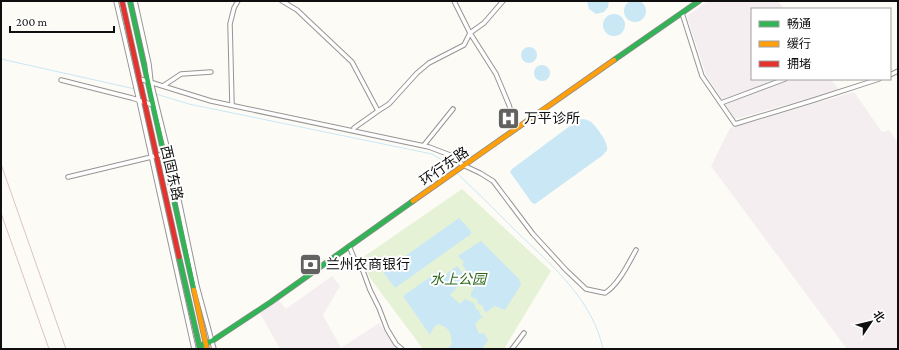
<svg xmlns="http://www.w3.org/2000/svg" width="899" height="350" viewBox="0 0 899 350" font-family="'Crimson Pro','Noto Sans SC',serif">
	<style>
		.industrial { fill: #f4eef1 }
		.green { fill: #e5f2d5 }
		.water { fill: #cae7f6 }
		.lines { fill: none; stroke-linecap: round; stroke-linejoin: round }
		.stream { stroke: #cae7f6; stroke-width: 1 }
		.street-casing { stroke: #969593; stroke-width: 5.5 }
		.fast-casing { stroke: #8c8c89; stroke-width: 6 }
		.slow-casing { stroke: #8c8c89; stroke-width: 6 }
		.jam-casing { stroke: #8c8c89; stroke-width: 6 }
		.street { stroke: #fffefe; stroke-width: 3.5 }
		.fast { stroke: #30b455; stroke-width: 4.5 }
		.slow { stroke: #ff9f0a; stroke-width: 4.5 }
		.jam { stroke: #e5322d; stroke-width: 4.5 }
		.rail { stroke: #d8c5c5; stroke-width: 1 }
		.labels { text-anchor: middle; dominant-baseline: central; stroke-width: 4; stroke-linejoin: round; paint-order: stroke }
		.poi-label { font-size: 14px; fill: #0f0f0f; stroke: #fff; text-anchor: start }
		.street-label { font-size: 14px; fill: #0f0f0f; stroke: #fff }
		.park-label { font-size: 14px; font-style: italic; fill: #2e691e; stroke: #fff }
	</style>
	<rect width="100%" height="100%" fill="#fcfbf5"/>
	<!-- industrial -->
	<path class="industrial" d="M708,1H778L784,9H752V79H831L839,90L735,119L706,75L687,16Z
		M854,92L882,132L889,130L898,143V349H847L711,166L730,128Z
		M332,276L340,286L323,315L341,348L379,323L399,349H280L260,313L279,300L286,309Z"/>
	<!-- green -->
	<path class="green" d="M462,189L551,271L504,349H423L370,278L362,258Z"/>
	<!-- water -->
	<path class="water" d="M624 11a11 11 0 1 1 22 0a11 11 0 1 1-22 0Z
		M587,1H609L608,7L604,12L596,14L589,9Z
		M603 25a11 11 0 1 1 22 0a11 11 0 1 1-22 0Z
		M521 55a8 8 0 1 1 16 0a8 8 0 1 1-16 0Z
		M534 73a8 8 0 1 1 16 0a8 8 0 1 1-16 0Z
		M582,119C585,119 588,120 591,122C596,126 609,143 607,150C606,152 604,153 603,155L535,204L532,203L510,172L512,169L578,120Z
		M459,218L471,231V234L395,288L383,272Z
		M481,241L518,278L521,283L519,288L505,310L494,306L487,312L484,311L483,306L478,304L477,299L471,297V292L474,289L467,282L465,268L462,265L464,262L458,256Z
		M457,266L462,272L463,281L450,295L460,304L465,299L474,303L476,309L479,311L480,315L483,316L475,324L479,334L484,333L488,340L482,349H440L448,348L452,344C451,332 450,328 438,324L434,327L430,335L403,296L439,271L445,275Z"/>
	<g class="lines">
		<!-- stream -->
		<path class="stream" d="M1,59L135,89
			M156,94L189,104L432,154L444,161L454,171
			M457,173C478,193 499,214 520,235C554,267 593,301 603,349"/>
		<defs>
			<path id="street" d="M116,1L139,101L194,349
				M135,1L149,64L151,82L172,167L197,286L214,349
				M282,1L297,10L352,62L378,111L389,104L417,73L429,63L464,45L470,33L484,23L503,1
				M454,1L470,33L496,74L509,105L516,128
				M682,13L702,76L735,124L814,100L879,79
				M890,75L898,71
				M140,79L211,101L429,147L450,155L463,165L480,173L493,181L533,234L566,270L586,289L605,293C619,284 628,264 636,250
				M61,80L132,98L153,105
				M163,86L181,74L211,72
				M721,103L785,79
				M232,105L230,24L234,8L238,1
				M354,128L378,111
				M424,145L453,109
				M68,177L164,154
				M349,246L355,260L363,271L370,290L379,308L387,329L396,344L402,349
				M512,349L524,333"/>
			<path id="fast" d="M130,1L194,290
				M614,60L699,1
				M179,257L200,349
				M200,346L212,341L271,302L413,201"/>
			<path id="slow" d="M413,201L614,60
				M194,290L207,349"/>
			<path id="jam" d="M122,1L179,257"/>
		</defs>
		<!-- street casing -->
		<use href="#street" class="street-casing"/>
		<!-- fast casing -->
		<use href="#fast" class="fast-casing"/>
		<!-- slow casing -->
		<use href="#slow" class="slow-casing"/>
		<!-- jam casing -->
		<use href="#jam" class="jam-casing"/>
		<!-- street -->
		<use href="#street" class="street"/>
		<!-- fast -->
		<use href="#fast" class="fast"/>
		<!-- slow -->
		<use href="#slow" class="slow"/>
		<!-- jam -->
		<use href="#jam" class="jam"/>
		<!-- rail -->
		<path class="rail" d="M1,164L66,349
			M1,213L49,349"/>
	</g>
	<!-- icons -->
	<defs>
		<symbol id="hospital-square" viewBox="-11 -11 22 22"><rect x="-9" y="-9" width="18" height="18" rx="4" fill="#626260" stroke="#fff"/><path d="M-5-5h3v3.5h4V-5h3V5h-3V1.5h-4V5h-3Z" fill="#fff"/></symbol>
		<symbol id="bank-square" viewBox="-11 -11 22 22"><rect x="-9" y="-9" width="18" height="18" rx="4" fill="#626260" stroke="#fff"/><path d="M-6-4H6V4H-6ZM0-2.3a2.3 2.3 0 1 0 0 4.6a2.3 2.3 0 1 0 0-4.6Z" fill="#fff"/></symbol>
	</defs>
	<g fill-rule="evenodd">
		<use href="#hospital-square" x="496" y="106" width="25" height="25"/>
		<use href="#bank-square" x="298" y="252" width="25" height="25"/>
	</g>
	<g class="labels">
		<!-- poi labels -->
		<g class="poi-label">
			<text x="524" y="118">万平诊所</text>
			<text x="326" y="264">兰州农商银行</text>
		</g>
		<!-- street labels -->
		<g class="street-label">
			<text transform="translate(444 166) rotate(-35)">环行东路</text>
			<text transform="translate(172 173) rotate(77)">西固东路</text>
		</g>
		<!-- park labels -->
		<g class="park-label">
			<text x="458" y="279">水上公园</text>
		</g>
	</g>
	<!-- border -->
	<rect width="899" height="350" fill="none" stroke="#0f0f0f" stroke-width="4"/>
	<!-- legend -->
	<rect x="751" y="8" width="140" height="72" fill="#ffffff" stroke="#9f9f9f"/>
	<rect x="759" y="21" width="20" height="6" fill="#30b455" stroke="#9f9f9f"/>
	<text x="787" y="28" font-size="12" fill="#0f0f0f">畅通</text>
	<rect x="759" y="41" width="20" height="6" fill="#ff9f0a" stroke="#9f9f9f"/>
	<text x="787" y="48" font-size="12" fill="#0f0f0f">缓行</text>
	<rect x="759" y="61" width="20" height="6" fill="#e5322d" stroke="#9f9f9f"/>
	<text x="787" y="68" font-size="12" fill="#0f0f0f">拥堵</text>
	<!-- north arrow -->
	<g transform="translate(871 322) rotate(55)" stroke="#ffffff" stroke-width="3" paint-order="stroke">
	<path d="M0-3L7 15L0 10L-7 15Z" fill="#0f0f0f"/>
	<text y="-6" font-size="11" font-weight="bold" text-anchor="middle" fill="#0f0f0f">北</text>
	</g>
	<!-- scale -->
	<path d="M10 26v6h104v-6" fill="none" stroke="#0f0f0f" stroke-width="2"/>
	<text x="16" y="26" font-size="12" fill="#0f0f0f" stroke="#ffffff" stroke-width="3" paint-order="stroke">200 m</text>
</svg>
